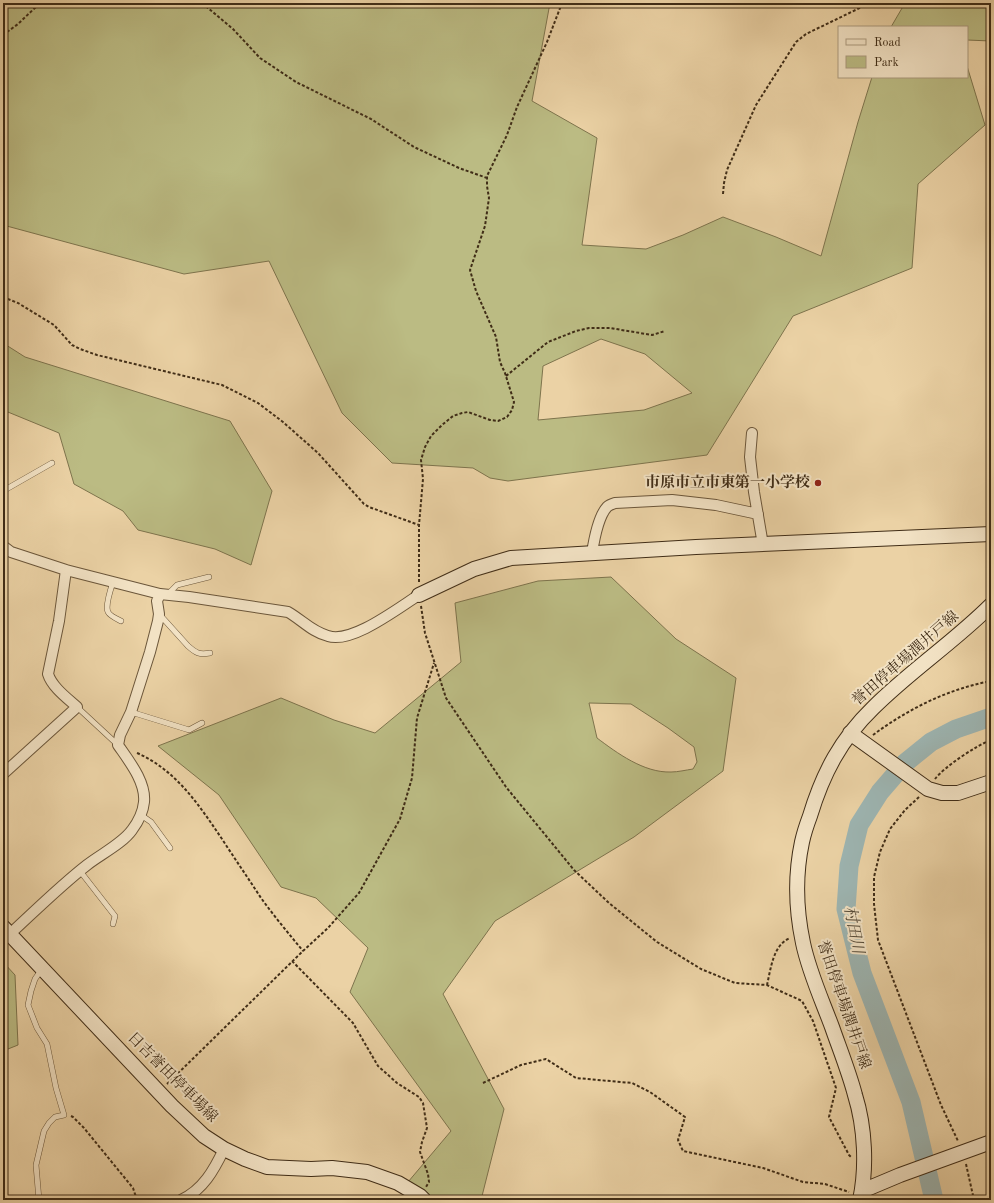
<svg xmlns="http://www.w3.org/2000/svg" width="994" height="1203" viewBox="0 0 994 1203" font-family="'Old Standard TT','Noto Serif JP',serif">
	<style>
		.green { fill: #bbbb83; stroke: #7e744d; fill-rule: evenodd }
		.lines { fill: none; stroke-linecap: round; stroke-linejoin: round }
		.river { stroke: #9db5b2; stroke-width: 19 }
		.lane-casing { stroke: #6b563a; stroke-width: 6 }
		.street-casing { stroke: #6b563a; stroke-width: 12 }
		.secondary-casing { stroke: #402d17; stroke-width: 16 }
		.path { stroke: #402d17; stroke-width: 2; stroke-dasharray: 3 2; stroke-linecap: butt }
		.lane { stroke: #f2e2c4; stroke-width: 5 }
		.street { stroke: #f2e2c4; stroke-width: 10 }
		.secondary { stroke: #f2e2c4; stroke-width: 14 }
		.poi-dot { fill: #8f2418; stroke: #f2e2c4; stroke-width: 1.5 }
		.labels { text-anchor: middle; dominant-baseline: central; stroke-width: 4; stroke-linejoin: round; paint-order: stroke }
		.poi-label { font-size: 15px; font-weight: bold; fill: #402d17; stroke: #f2e2c4; text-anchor: end }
		.street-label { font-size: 15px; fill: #402d17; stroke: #f2e2c4 }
		.water-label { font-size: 16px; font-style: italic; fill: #534836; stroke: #f2e2c4 }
	</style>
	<rect width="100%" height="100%" fill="#ebd2a5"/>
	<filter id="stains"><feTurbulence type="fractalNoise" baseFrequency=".005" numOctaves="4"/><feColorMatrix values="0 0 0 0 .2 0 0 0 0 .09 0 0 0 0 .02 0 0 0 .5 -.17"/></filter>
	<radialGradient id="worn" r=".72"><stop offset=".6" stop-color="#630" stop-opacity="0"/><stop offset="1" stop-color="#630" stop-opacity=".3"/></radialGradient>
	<!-- green -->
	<path class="green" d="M3,3H550L532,101L597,138L582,245L646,249L683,235L723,217L776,237L821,256L858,122L872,77H967V66L985,125L918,184L912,268L793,316L707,455L508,481L490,478L473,468L392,463L342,413L269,261L184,274L3,225ZM601,339L645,354L692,393L644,410L538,420L543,366Z
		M905,3H991V41L967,40V27H891Z
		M3,343L25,357L230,421L272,491L251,565L215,549L138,530L123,511L74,484L59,433L3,410Z
		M611,577L676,639L736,678L723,771L634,837L495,921L443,994L504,1109L481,1200H412L408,1182L451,1131L350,992L368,948L316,898L281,887L219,795L158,746L281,698L334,720L375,733L461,662L455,603L538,581ZM589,703L631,704L668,728L694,747L697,762L693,769C686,770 678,772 671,772C644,773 617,753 597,738Z
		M3,962L15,975L18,1045L3,1051Z"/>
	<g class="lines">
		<!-- river -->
		<path class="river" d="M934,1200L911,1102L862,973L846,909L849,866L859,825L880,792L905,763L931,742L956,729L991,717"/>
		<defs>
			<path id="lane" d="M3,491L52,463
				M113,582C111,588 105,606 108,612C110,616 117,619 121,621
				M167,595L177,585L209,577
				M160,615L188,646C196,653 199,655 210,653
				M77,707L118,745
				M131,712L186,729L189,730L202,723
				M141,815L151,822L170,848
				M80,871L115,916L113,924
				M39,1200L36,1165L44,1131L49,1123L55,1117L64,1115L56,1088L47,1044L37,1028L28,1005L31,991L35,979L42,969"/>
			<path id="street" d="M752,433L750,457L754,492L763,545
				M3,546L11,552L66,570L160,594L189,597L288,612C302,620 312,632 328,636C352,644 398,608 419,595
				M592,553C594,540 598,517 607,507C609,505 612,504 615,503L672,500L716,505L758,514
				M3,774L77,707C67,698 52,687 48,674L59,621L66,570
				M10,934C35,911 60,886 87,865C101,854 122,844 132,830C138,822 143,812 144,802C146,782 129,761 118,745L120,735L131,712L150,652L158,621L159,614L157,601L160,594
				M181,1200C203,1190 214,1170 224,1149"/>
			<path id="secondary" d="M419,595L474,569L511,558L696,547L991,534
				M850,733L928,789L942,793H958L991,782
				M3,927L172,1106L204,1136L224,1149L245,1159L267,1167L311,1169L332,1168L367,1172L398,1183L420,1196L424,1200
				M862,1191L900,1175L991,1142
				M860,1200C867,1168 865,1127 855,1095C849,1072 840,1050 832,1027C822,1000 809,972 803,943C796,910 795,875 802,842C804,833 807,824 810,816C823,773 841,739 873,708C910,671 954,642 991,605"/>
		</defs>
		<!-- lane casing -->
		<use href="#lane" class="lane-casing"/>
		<!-- street casing -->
		<use href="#street" class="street-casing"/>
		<!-- secondary casing -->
		<use href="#secondary" class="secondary-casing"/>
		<!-- path -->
		<path class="path" d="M202,3L233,29L260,58L296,82L371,119L414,147L459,168L487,178
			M3,35L18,24L40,3
			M723,194L724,183L727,170L756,105L796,42L806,34L870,3
			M3,297L18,303L54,325L72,345L80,349L97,355L222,385L258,403L283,422L318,453L364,504L369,507L419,525
			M506,376L548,342L576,331L589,328H610L652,335L665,331
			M419,582V525L423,479L421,460L425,447L431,436L442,425L453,416L462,413L468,412L490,420L498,421L507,417L512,410L514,402L505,373L500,362L496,337L476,291L470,270L485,226L489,198L487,186V176L507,135L517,107L547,42L562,3
			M421,606L425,633L446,698L506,787L574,870L609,903L657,942L701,969L735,983L767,985L802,1001L813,1021L836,1088L829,1117L849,1155L852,1158
			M873,735C908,709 948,689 991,681
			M137,753C176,770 199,805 222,839C235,859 248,878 261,898C274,916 289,934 303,951
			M935,779C944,767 977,745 991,740
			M919,797L905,810L890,829L880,852L874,877V904L878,940L941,1105L958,1141
			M292,961L353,1023L378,1066L397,1083L419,1097L423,1103L427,1128L422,1142L420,1152L428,1174L429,1182L426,1187
			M767,985C771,968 773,945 790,938
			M483,1083L521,1065L546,1059L576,1078L632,1083L650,1092L685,1117L678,1140L683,1151L763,1168L803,1182L825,1184L849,1192
			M167,1084L303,951L328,928L359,893L400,819L412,778L417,718L434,663
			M71,1116L73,1117L84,1128L133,1188L137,1200
			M966,1164L974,1200"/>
		<!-- lane -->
		<use href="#lane" class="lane"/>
		<!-- street -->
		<use href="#street" class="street"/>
		<!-- secondary -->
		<use href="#secondary" class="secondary"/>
	</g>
	<!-- markers -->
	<circle class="poi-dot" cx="818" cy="483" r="4"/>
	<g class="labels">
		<!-- poi labels -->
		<g class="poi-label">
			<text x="810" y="483">市原市立市東第一小学校</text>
		</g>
		<!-- street labels -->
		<g class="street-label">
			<text transform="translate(906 659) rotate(-41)">誉田停車場潤井戸線</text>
			<text transform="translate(843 1005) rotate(71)">誉田停車場潤井戸線</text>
			<text transform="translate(172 1078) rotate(45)">日吉誉田停車場線</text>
		</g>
		<!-- water labels -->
		<g class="water-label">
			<text transform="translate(853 930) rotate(79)">村田川</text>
		</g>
	</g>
	<!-- margin -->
	<rect width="994" height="1203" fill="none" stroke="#ebd2a5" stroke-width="16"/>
	<rect x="4" y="4" width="986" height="1195" fill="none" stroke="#402d17" stroke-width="2"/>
	<rect x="8" y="8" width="978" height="1187" fill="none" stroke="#402d17"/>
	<!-- legend -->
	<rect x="838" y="26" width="130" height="52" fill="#f2e2c4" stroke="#ab9a7f"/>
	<rect x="846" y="39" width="20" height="6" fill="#f2e2c4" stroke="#ab9a7f"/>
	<text x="874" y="46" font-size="12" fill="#402d17">Road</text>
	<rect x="846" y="56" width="20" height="12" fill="#bbbb83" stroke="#ab9a7f"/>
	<text x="874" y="66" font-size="12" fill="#402d17">Park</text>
	<rect width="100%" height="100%" filter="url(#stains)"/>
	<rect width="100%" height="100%" fill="url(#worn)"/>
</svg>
